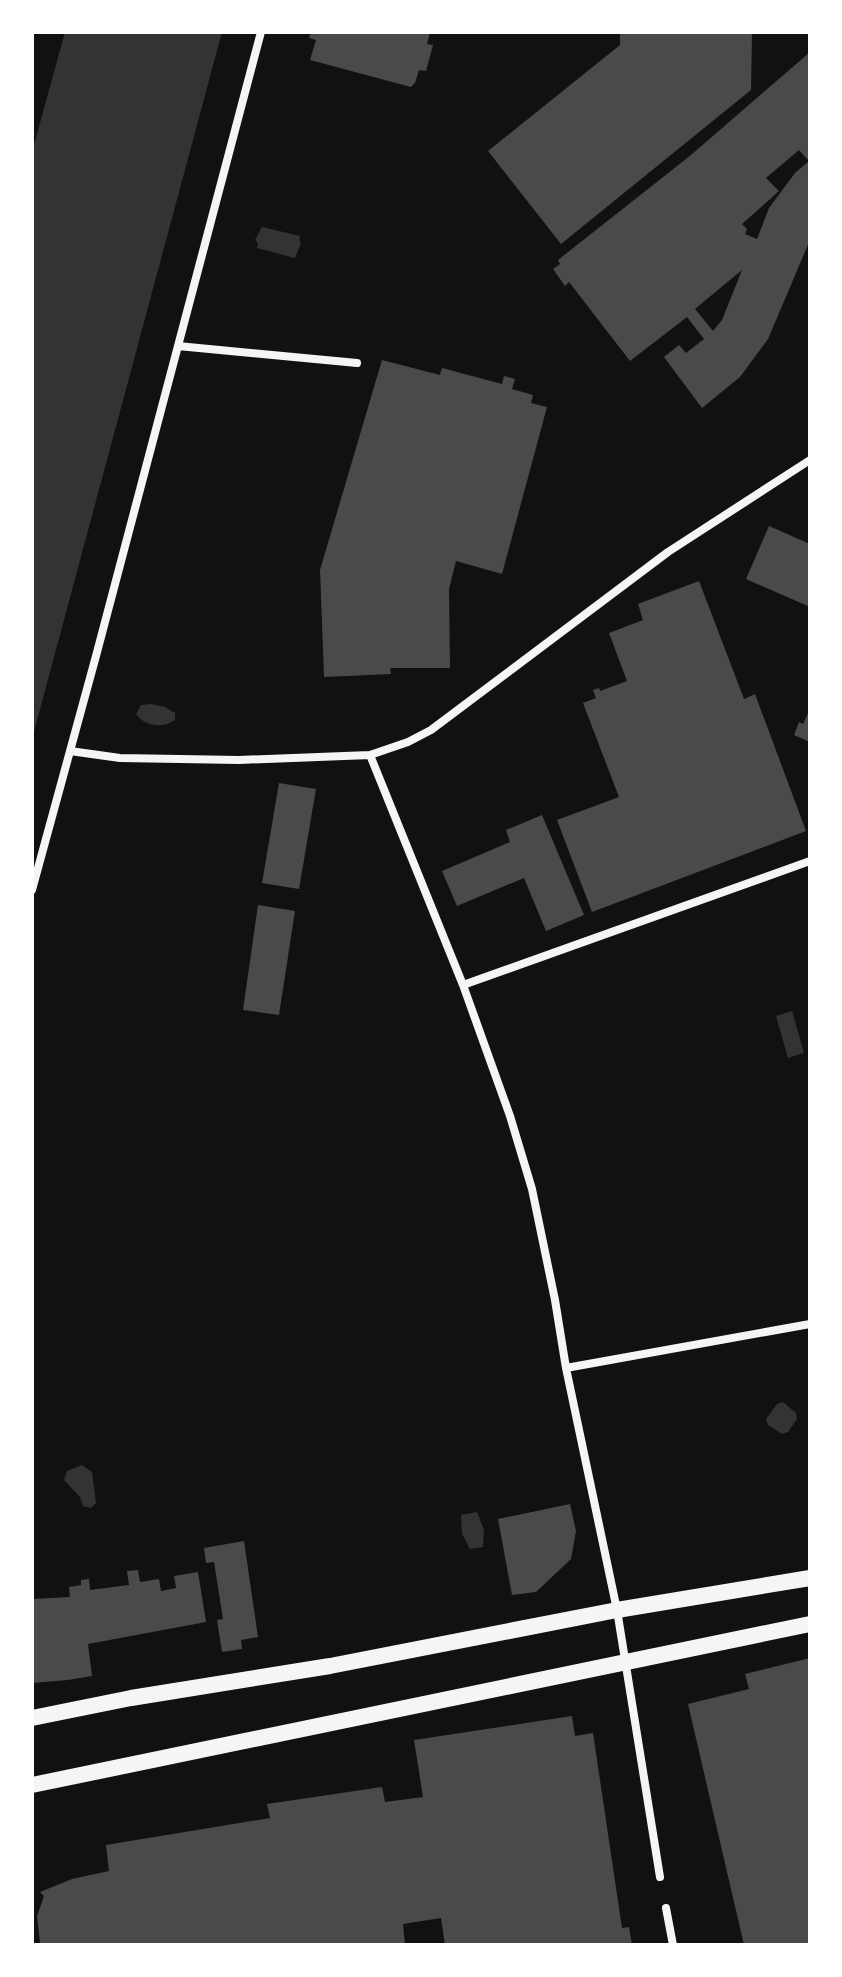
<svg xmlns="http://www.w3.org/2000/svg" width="842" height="1977" viewBox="0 0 842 1977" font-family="'PT Sans Narrow',sans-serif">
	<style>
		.water { fill: #333 }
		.building { fill: #4a4a4a; fill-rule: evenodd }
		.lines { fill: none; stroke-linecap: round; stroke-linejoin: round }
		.minor { stroke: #f5f5f5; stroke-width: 8 }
		.secondary { stroke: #f5f5f5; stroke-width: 16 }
	</style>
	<rect width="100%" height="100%" fill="#111"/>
	<!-- water -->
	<path class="water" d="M65,32H222L32,739V152Z
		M262,227L300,236L299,240L301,243L295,258L257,248L258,243L255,240Z
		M151,704L165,707L175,713V720C163,729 144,726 136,714L141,705Z
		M792,1011L804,1053L788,1058L776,1016Z
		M783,1402L796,1413L797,1419L788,1432L782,1434L768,1425L766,1419L777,1404Z
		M82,1465L92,1472L96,1503L91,1508L83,1506L80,1497L64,1480L67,1471Z
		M477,1512L484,1530L483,1547L470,1549L462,1534L461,1515Z"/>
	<!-- building -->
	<path class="building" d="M311,32H430L427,44L433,45L426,71L419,70L415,83L411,87L310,60L316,40L309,38Z
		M620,32H752L751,90L561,244L488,151L620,45Z
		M810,52V140L808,141L810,143V240L768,339L740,377L702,408L664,357L679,345L686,353L704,339L687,317L630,361L569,282L565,286L553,269L560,264L558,260L691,155ZM799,150L809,161L795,173L769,208L757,239L745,234L747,229L742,224L779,191L766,178ZM742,270L722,320L713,331L695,309Z
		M382,360L440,375L442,368L502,384L504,376L515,379L512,389L533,395L531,403L547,407L502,574L456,561L449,589L450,668H390L391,674L324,677L320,570Z
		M769,526L810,544V607L746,579Z
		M699,581L744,699L755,694L806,831L592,912L557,820L619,797L583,703L596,698L593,690L599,688L600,691L627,681L609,633L643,620L638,604Z
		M810,709V742L794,735L799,722L803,724Z
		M279,783L316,789L299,889L262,883Z
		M542,815L584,915L546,931L524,878L457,906L442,871L510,842L506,830Z
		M258,905L295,911L279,1015L243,1010Z
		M570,1504L576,1531L571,1559L536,1592L512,1595L498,1519Z
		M244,1541L258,1637L241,1640L242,1649L222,1652L217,1620L223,1619L214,1562L206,1563L204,1548Z
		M138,1570L140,1582L159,1579L161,1591L176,1588L174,1576L198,1572L206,1622L88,1644L92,1676L68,1680L32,1683V1599L70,1597L69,1587L81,1585V1580L89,1579L90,1590L129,1585L127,1571Z
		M810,1658V1945H744L688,1704L749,1689L745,1674Z
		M572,1716L575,1736L593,1733L622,1928L629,1927L632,1945H445L441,1918L403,1924L405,1945H41L40,1943L37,1916L44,1896L40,1892L72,1879L109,1871L106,1845L270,1818L267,1804L382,1787L385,1802L423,1797L414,1740Z"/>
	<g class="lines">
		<!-- minor -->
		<path class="minor" d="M178,346L357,363
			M70,751L120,758L239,760L370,755L408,742L431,730L668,552L810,460
			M370,755L463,985L510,1116L532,1189L555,1300L566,1368L617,1610L660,1877
			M32,890L96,656L261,32
			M463,985L810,861
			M566,1368L810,1324
			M666,1908L673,1945"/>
		<!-- secondary -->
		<path class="secondary" d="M32,1718L131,1698L330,1666L617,1610L810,1578
			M32,1785L810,1624"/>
	</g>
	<!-- border -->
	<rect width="842" height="1977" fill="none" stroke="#ffffff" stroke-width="68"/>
</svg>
